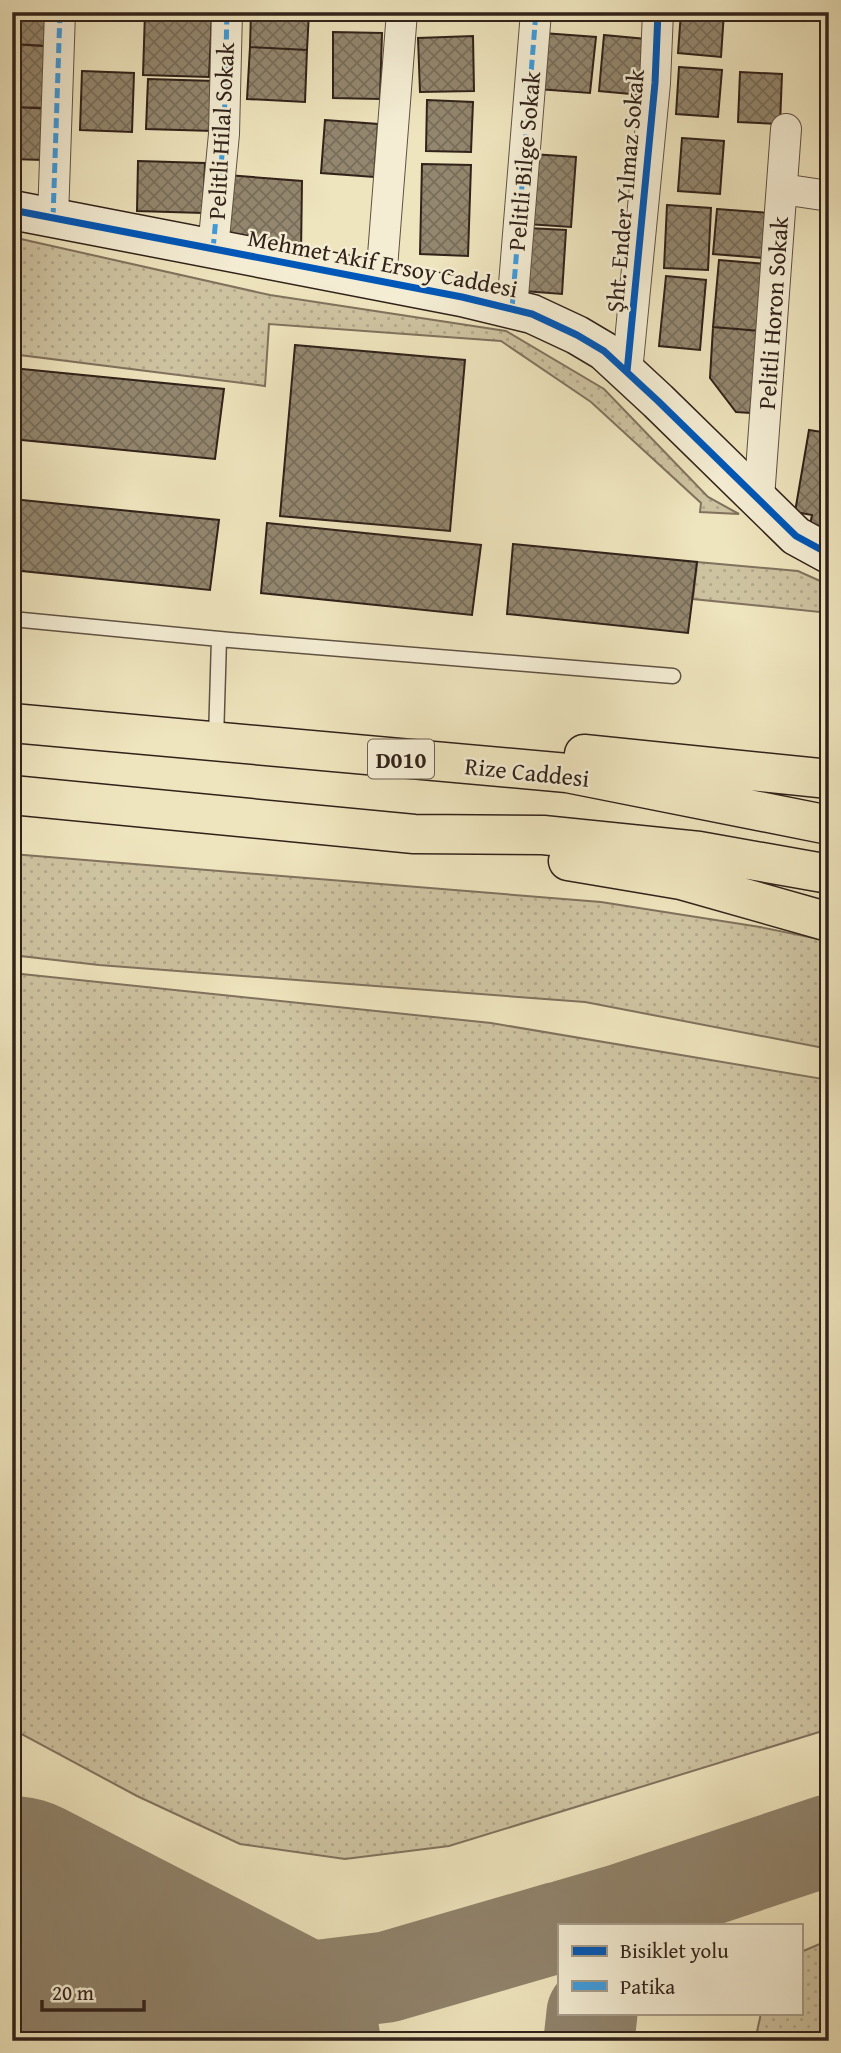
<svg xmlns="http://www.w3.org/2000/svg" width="841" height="2053" viewBox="0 0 841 2053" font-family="'Gentium Book Plus',serif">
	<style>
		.grass { fill: url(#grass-dots); stroke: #80725e; stroke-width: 2 }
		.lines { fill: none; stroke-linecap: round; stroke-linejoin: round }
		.taxiway { stroke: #90836c; stroke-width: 91 }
		.runway { stroke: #90836c; stroke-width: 228 }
		.building { fill: url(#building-cross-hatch); stroke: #31221a; stroke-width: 2 }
		.lane-casing { stroke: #605243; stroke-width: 17 }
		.street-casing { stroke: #605243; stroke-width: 32 }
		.secondary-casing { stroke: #31221a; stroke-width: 41 }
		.highway-casing { stroke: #31221a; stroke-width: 41 }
		.lane { stroke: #f4edd4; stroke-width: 14 }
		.street { stroke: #f4edd4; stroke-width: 30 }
		.secondary { stroke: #f4edd4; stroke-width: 38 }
		.highway { stroke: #eee4bd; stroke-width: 38 }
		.quiet { stroke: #3e9cdf; stroke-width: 5; stroke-dasharray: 10 5; stroke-linecap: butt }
		.cycleway-casing { stroke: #f4edd4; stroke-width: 11 }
		.cycleway { stroke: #0057b8; stroke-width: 7 }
		.labels { text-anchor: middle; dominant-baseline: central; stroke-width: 5; stroke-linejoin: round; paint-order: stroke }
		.shield { fill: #f4edd4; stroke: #6c5f52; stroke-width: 2 }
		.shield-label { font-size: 23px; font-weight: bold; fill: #31221a }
		.street-label { font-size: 24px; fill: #31221a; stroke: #f4edd4 }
	</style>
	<defs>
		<pattern id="grass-dots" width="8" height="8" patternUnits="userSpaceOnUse" patternTransform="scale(1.75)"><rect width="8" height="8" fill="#cec3a1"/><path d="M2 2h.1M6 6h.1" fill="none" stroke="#b1a78a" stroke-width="1.8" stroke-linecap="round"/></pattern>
		<pattern id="building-cross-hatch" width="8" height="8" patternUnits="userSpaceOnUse" patternTransform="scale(1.75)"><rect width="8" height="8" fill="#93876f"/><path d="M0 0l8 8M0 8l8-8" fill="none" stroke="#796e5a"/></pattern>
	</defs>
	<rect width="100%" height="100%" fill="#eee4bd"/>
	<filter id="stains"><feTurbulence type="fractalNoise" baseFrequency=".00286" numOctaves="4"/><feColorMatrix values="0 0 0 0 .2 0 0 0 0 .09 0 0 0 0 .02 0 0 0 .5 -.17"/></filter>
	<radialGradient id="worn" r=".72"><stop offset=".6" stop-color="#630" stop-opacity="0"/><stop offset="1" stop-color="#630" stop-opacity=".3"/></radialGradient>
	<!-- grass -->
	<path class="grass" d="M12,237L270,295L506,331L604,389L708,497L739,514L700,512L701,503L591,402L501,341L269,324L265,386L12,354Z
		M697,562L798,571L829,585V613L693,599Z
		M12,854L601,902L760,927L829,941V1049L585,1002L99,965L12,955Z
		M12,973L491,1023L829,1080V1729L449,1846L345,1859L240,1844L137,1796L12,1729Z
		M829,1940V2041H755L761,2013H801V1952Z"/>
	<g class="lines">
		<!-- taxiway -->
		<path class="taxiway" d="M567,1925L622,1909L829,1840
			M156,1984L266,1992L387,1977L559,1927
			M589,2041L592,2013"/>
		<!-- runway -->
		<path class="runway" d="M12,1910L266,2041"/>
	</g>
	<!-- building -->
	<path class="building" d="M12,12H50L49,46L12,44Z
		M145,12L212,13L209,77L143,75Z
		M251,12H309L307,50L250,47Z
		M681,12H724L721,57L678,53Z
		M333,32L382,33L380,99L333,98Z
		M543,33L596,37L590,93L538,89Z
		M604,35L646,39L641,95L599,91Z
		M473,36L474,91L420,92L418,38Z
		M12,44L57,47L54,109L12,107Z
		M250,47L307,50L305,102L247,99Z
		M679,67L722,70L718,117L676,114Z
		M82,71L134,73L132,132L80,130Z
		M740,72L782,74L780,124L738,122Z
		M148,79L215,81L213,131L146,129Z
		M427,100L473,102L471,152L426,151Z
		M12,107L45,108L43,160L12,159Z
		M325,120L378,124L374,177L321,173Z
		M682,138L724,141L720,194L678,191Z
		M532,154L576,157L571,227L527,224Z
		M138,161L205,163L203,213L137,211Z
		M422,164L471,165L468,256L420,254Z
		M227,175L302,181L301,254L222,238Z
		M667,205L711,208L708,270L664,268Z
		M717,209L769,213L765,258L713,254Z
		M528,228L566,230L562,294L524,291Z
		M719,260L766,264L760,331L713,327Z
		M666,276L706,280L700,350L659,346Z
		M713,327L760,331L750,413L736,412L710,378Z
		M295,345L465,360L450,531L280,516Z
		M829,366V423L820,421Z
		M12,368L224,389L215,459L12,439Z
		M809,430L829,433V536L822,535L823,528L810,525L812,515L795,512Z
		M12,499L219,520L210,590L12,570Z
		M267,523L481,545L472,615L261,593Z
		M513,544L697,562L688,633L507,614Z"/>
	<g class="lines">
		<defs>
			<path id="lane" d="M12,619L230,640L673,676
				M216,739L219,639"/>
			<path id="street" d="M782,189L829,196
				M53,218L60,12
				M213,249L224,134L227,12
				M381,281L402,12
				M512,309L536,12
				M627,372L655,83L658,12
				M759,498L786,129"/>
			<path id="secondary" d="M12,210L462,297L532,314L577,335L604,351L658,401L796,536L829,554"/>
			<path id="highway" d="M12,723L567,773L829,825
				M584,754L829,779
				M12,795L414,834L543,835L699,851L829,874
				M568,861L681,880L829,922"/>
		</defs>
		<!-- lane casing -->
		<use href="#lane" class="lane-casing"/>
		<!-- street casing -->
		<use href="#street" class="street-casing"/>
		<!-- secondary casing -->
		<use href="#secondary" class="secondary-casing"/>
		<!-- highway casing -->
		<use href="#highway" class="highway-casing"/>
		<!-- lane -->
		<use href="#lane" class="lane"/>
		<!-- street -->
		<use href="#street" class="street"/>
		<!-- secondary -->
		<use href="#secondary" class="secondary"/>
		<!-- highway -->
		<use href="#highway" class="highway"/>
		<!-- quiet -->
		<path class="quiet" d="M53,218L60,12
			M213,249L224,134L227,12
			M512,309L536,12"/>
		<defs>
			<path id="cycleway" d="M12,210L462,297L532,314L577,335L604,351L658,401L796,536L829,554
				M627,372L655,83L658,12"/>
		</defs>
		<!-- cycleway casing -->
		<use href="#cycleway" class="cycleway-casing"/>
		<!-- cycleway -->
		<use href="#cycleway" class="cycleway"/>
	</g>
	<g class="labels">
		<!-- shield labels -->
		<rect class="shield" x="368" y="739.5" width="66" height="39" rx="5"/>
		<g class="shield-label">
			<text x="401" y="759">D010</text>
		</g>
		<!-- street labels -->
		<g class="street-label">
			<text transform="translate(221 131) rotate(-87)">Pelitli Hilal Sokak</text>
			<text transform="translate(524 161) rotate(-85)">Pelitli Bilge Sokak</text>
			<text transform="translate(625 191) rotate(-85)">Şht. Ender Yılmaz Sokak</text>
			<text transform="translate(383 263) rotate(11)">Mehmet Akif Ersoy Caddesi</text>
			<text transform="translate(773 313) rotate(-86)">Pelitli Horon Sokak</text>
			<text transform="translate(527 772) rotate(6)">Rize Caddesi</text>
		</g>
	</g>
	<!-- margin -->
	<rect width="841" height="2053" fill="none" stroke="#eee4bd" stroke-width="42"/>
	<rect x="14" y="14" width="813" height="2025" fill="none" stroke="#31221a" stroke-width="3.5"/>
	<rect x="21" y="21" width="799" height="2011" fill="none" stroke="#31221a" stroke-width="2"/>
	<!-- legend -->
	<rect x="558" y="1924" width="245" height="91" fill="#f4edd4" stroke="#a69c8a" stroke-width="2"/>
	<rect x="572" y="1946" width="35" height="10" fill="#0057b8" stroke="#a69c8a" stroke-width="2"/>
	<text x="620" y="1958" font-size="21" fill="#31221a">Bisiklet yolu</text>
	<rect x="572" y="1981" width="35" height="10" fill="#3e9cdf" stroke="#a69c8a" stroke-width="2"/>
	<text x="620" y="1994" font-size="21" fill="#31221a">Patika</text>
	<!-- scale -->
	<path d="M42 2000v10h102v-10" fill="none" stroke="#31221a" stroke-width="3.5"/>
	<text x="52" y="2000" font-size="21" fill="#31221a" stroke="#f4edd4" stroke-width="5" paint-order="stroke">20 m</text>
	<rect width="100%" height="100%" filter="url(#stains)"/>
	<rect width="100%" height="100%" fill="url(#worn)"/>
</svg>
